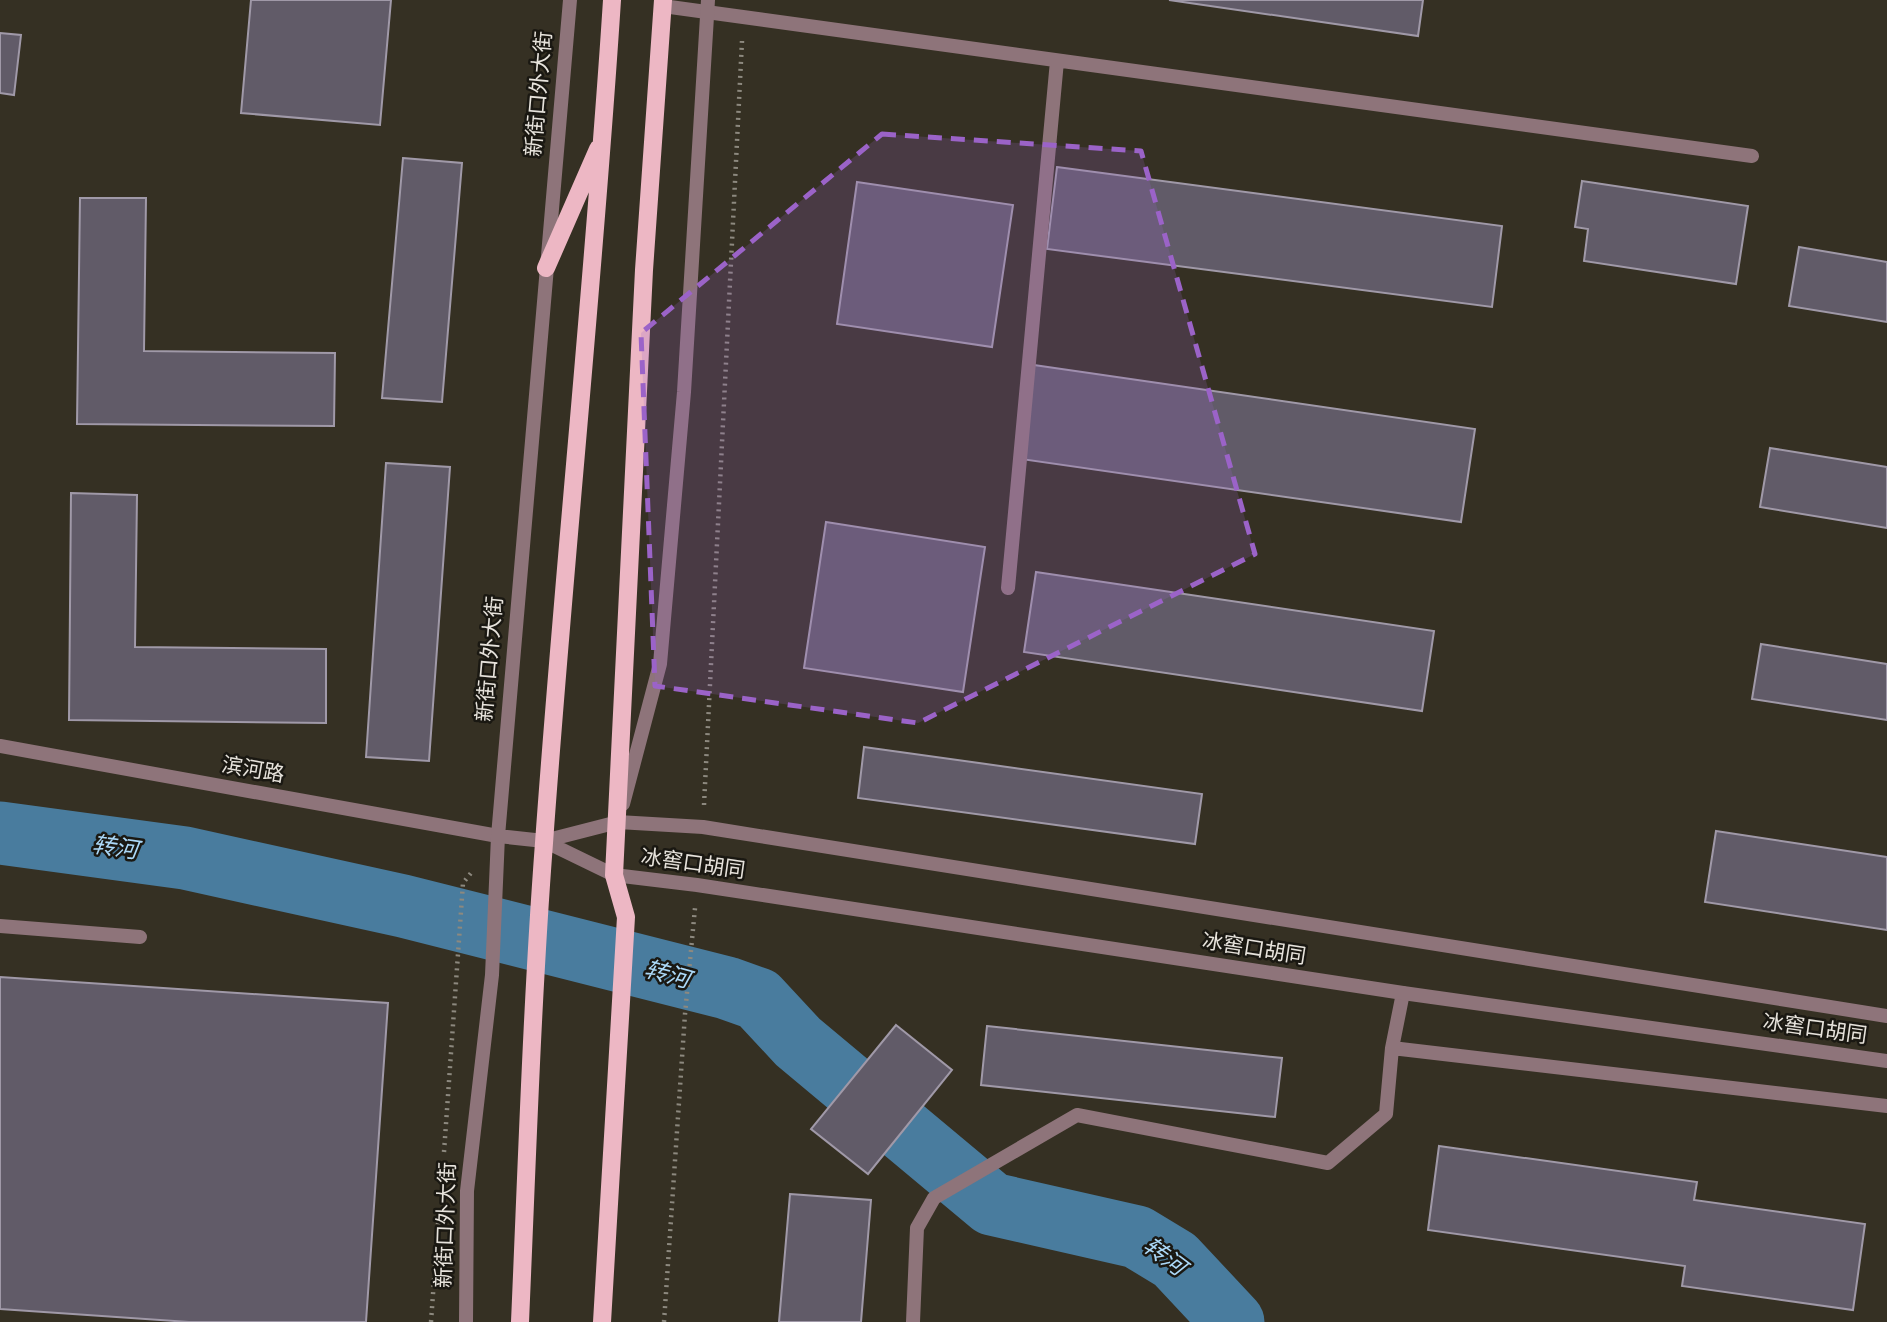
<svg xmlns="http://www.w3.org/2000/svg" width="1887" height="1322" viewBox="0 0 1887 1322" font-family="'Varela Round','Noto Sans SC',sans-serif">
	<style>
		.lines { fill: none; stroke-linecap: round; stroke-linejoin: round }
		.river { stroke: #497c9e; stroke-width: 63 }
		.building { fill: #615b68; stroke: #a099a8; stroke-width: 2 }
		.path { stroke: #8d897f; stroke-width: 4.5; stroke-dasharray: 2 5; stroke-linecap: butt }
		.service { stroke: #8e747a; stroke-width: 14 }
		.minor { stroke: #8e747a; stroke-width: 14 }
		.tertiary { stroke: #8e747a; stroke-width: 14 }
		.primary { stroke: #edb7c4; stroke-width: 18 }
		.marked { fill: #9b63c8; fill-opacity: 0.2; stroke: #9b63c8; stroke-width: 5; stroke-dasharray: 14 9; stroke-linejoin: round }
		.labels { text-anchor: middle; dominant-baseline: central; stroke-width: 5; stroke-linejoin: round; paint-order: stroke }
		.street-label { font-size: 21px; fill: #e7e3dc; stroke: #1a1812 }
		.water-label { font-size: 23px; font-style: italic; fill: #acd9f8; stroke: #1a1812 }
	</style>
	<rect width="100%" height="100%" fill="#353023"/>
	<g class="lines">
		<!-- river -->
		<path class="river" d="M0,833L185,858L403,906L727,988L758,999L798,1042L992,1204L1137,1237L1175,1260L1233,1322"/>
	</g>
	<!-- building -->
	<path class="building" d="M251,0H391L380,125L241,113Z
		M1169,0H1423L1418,36Z
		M0,33L21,35L14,95L0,93Z
		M403,158L462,163L442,402L382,398Z
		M1057,167L1502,226L1492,307L1047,249Z
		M1582,181L1748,206L1736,284L1584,261L1588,229L1575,227Z
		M857,182L1013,205L992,347L837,324Z
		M80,198H146L144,351L335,353L334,426L77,424Z
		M1799,247L1887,262V322L1789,306Z
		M1034,365L1475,429L1461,522L1021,459Z
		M1770,448L1887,467V528L1760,507Z
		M386,463L450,467L429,761L366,757Z
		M71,493L137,495L135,647L326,649V723L69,720Z
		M826,522L985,547L963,692L804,668Z
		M1036,572L1434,631L1422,711L1024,652Z
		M1761,644L1887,664V720L1752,699Z
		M864,747L1202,794L1195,844L858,798Z
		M1716,831L1887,857V930L1705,902Z
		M0,977L388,1003L366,1322H189L0,1309Z
		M896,1025L952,1070L868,1174L811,1129Z
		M987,1026L1282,1058L1275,1117L981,1085Z
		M1439,1146L1697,1182L1694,1200L1865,1224L1853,1310L1682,1286L1685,1266L1428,1230Z
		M790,1194L871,1200L861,1322H779Z"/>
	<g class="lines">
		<!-- path -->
		<path class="path" d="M704,805L742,41
			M444,1152L463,883L471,873
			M431,1322L439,1210
			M664,1322L685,1014L695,908"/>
		<!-- service -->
		<path class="service" d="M0,926L140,937"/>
		<!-- minor -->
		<path class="minor" d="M663,6L1752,156
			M1008,588L1057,61
			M0,746L498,836
			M1392,1048L1887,1106
			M913,1322L917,1228L934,1198L1077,1115L1328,1163L1386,1114L1392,1048L1403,993"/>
		<!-- tertiary -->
		<path class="tertiary" d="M623,804L660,664L684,392L708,0
			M498,836L544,841L614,875L697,885L1403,993L1887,1061
			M544,841L618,822L703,827L1887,1016
			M466,1322L467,1191L492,975L498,836L570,0"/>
		<!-- primary -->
		<path class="primary" d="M546,268L598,149
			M520,1322C527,1162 532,1002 544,843C564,562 594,281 612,0
			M602,1322L626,917L614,875L644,270L663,0"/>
	</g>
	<!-- marked area -->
	<path class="marked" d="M882,134L1141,151L1255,554L918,723L655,686L641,333Z"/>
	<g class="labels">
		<!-- street labels -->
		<g class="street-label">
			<text transform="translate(539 94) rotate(-85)">新街口外大街</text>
			<text transform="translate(490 659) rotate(-85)">新街口外大街</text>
			<text transform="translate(253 770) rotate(10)">滨河路</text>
			<text transform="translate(693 864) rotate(8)">冰窖口胡同</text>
			<text transform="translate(1254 949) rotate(9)">冰窖口胡同</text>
			<text transform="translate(1815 1029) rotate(8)">冰窖口胡同</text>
			<text transform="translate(446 1225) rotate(-88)">新街口外大街</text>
		</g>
		<!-- water labels -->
		<g class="water-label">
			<text transform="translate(115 848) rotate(8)">转河</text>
			<text transform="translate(667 975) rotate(15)">转河</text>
			<text transform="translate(1164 1257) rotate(37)">转河</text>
		</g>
	</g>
</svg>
